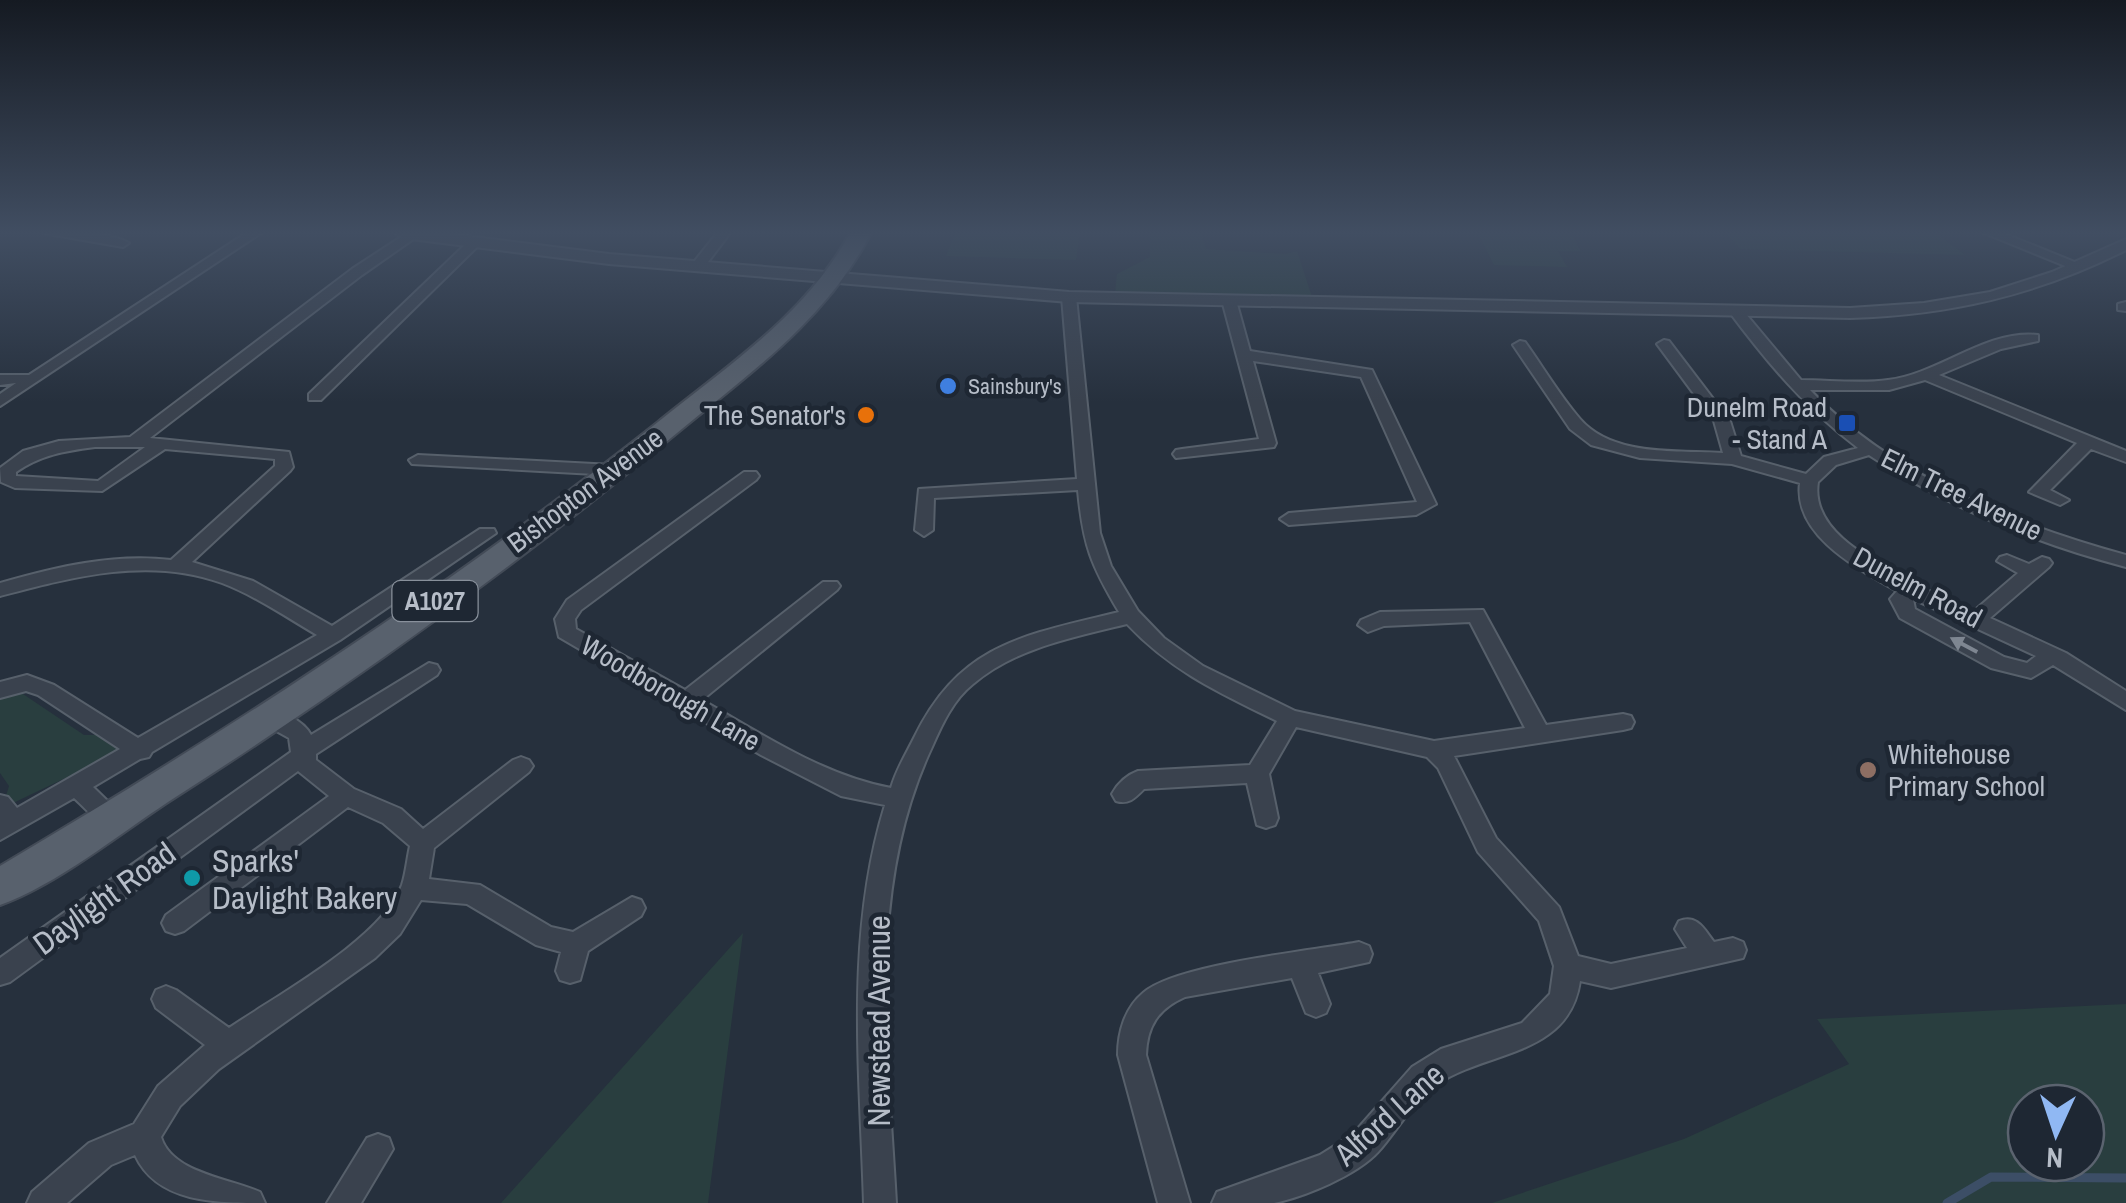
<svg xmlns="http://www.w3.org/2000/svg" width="2126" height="1203" viewBox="0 0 2126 1203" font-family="'Archivo Narrow',sans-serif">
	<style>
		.green { fill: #293e3f; fill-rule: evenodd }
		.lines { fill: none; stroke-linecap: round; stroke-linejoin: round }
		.stream { stroke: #3c4e66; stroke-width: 9 }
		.minor-casing { stroke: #57606b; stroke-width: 4 }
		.tertiary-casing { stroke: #57606b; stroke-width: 4 }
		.primary-casing { stroke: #434b57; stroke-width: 4 }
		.minor { fill: #3a424e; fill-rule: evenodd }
		.tertiary { fill: #3a424e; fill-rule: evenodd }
		.primary { fill: #58616d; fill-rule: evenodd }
		.oneway { fill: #7e8691 }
		.shop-dot { fill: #3f7fe0; stroke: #1e2733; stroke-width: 4 }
		.food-dot { fill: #e8710a; stroke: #1e2733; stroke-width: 4 }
		.transit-dot { fill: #1a4fb4; stroke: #1e2733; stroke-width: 4 }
		.education-dot { fill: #8d6e63; stroke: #1e2733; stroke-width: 4 }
		.culture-dot { fill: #0f9aa8; stroke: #1e2733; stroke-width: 4 }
		.labels { text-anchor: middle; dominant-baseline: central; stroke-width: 9; stroke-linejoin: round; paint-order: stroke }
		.far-poi-label { font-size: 22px; fill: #b6bdc8; stroke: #1e2733; text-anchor: start }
		.shield { fill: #1e2733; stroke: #88909b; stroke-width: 2.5 }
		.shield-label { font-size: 25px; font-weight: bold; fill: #b6bdc8 }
		.poi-label { font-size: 28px; fill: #b6bdc8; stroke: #1e2733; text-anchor: end }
		.street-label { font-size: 28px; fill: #b6bdc8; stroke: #1e2733 }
		.near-poi-label { font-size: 32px; fill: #b6bdc8; stroke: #1e2733; text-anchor: start }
		.near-street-label { font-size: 32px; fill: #b6bdc8; stroke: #1e2733 }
	</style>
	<rect width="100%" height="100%" fill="#26303d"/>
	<!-- green -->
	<path class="green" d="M955,233H1080L1076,260L946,256Z
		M1150,233H1201L1206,249L1286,254L1297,251L1312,297L1115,293L1117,274L1150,257Z
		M1478,233H1570L1581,251H1558L1567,267L1494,265Z
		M1726,233H1936L1965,255L1740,249Z
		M13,694H23L84,735H100L120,752L11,804L5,799L9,786L0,773V699Z
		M743,933L708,1203H501Z
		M2126,1004V1203H1492L1684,1139L1849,1064L1817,1019ZM2026,1103H2086V1163H2026Z"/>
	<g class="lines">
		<!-- stream -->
		<path class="stream" d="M1947,1203L1991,1177L2126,1178"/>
		<defs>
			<path id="minor" d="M43,233C70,233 106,230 129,243L123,247Z
				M246,233H261L0,406V394L16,383L0,385V375H29Z
				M407,233H422L362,275L150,438L289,452L293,467L290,471L192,562L253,581L332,626L480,529H494L496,533L340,640L152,752L149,757L140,759L93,787L125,818L122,825C102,831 88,810 74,798L0,840V795L8,797L17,808L120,749L38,695L26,691L0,698V682L27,675L54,685L138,738L317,635C286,617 256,596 222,583C149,556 72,577 0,596V583C55,567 114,553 171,560L275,466V459L165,449L102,491L15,488L1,482L0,468L23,451L59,441L130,437L352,269ZM95,447H145L98,481L16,476V472C41,455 64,451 95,447Z
				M717,233H730L702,270H692L690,267Z
				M1984,233H2003L2087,267L2075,270Z
				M470,240L481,243L321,400H309V394Z
				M1069,293L1076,297L1100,533L1111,566L1138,611L1164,638L1203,666L1295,711L1434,741L1525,728L1470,622L1384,626L1368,632L1358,625L1361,620L1380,612L1483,610L1546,725L1623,714L1631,716L1634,722L1631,728L1623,730L1454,756L1496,838L1559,907L1578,956L1611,964L1687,948L1675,929L1679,921C1697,914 1704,929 1714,942L1733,938L1743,942L1746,950L1743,958L1611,988L1580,981C1569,1056 1490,1050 1439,1083C1414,1099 1397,1131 1378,1152C1357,1175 1304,1197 1274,1203C1255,1203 1232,1203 1212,1203L1217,1192L1320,1155L1352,1135L1412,1067L1441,1049L1522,1023L1550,994L1554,966L1539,921L1478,852L1438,768L1427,757L1296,727L1269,774L1278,818L1275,825L1266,828L1257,825L1247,783L1144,789C1135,798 1129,805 1116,801L1112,794C1118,783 1127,775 1138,771L1250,765L1277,721C1220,693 1171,671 1127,624C1074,637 1015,648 973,684C953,700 942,724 932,747C865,889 888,1051 896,1203H864C860,1071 845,934 885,805L841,796L761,755L559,637L555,619L567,600L744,472H756L759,476L756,480L581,610L575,619L576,629L685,690L823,582H837L840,586L837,590L702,700C762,734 822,775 891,788C896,770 906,754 914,738C960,643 1025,635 1119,612C1091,565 1083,545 1078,490L934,498L933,530L924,536L915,530L919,489L1077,479L1062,297Z
				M1230,300L1237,304L1250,351L1372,370L1436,504L1416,515L1289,525L1280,519L1289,513L1417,502L1361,377L1253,361L1276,443L1274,447L1176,458L1173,454L1176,450L1182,449L1259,439L1223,304Z
				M2126,302V311L2118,310V304Z
				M1735,306L1740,307L1801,380C1829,380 1860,384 1888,380C1939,374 1986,329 2038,335V341L2001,349L1939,375L2126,451V462L2091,449L2050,490L2069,500L2060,505L2029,492L2077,443L1925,380L1889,390H1810C1892,476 2013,524 2126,555V567C2034,543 1948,507 1869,455L1836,465L1818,482C1810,532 1874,561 1911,581L1921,582L1923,588L1974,611L2018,573L1997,561L2000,557L2007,555L2029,564L2042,557L2049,559L2052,563L2049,567L1990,618L2066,653L2126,691V710L2053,665L2031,678L1991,668L1900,618L1890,599L1897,591C1859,569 1793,536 1800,483L1732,464L1640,458L1591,445L1570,429L1513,345L1520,341L1525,342C1543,367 1560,396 1580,419C1613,457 1678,450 1723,453L1714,421L1657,344L1664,340L1669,341L1730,421L1741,456L1806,474L1824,457L1858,448C1806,409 1766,361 1728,310ZM1913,599L2036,656L2027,663L2004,657L1915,609Z
				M418,455L613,465L622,470L613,475L412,464L409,460Z
				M429,663L437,665L440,670L437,675L316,754V760L354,789L401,809L423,829L513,760L521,757L529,760L533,766L529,772L434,848L429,879L480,885L551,927L573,932L632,897L641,900L645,908L641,916L588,951L580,980L570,983L560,980L556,971L561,952L536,945L467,904L421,900L400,934L375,958L219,1069L180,1106L161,1137C172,1173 228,1178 260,1192L265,1203C216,1203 157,1203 135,1155L111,1165L67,1203H27L32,1192L89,1143L134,1124L158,1086L205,1045L156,1008L152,999L156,990L166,986L176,990L229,1028C276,996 383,938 402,885C406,873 407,859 410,846L383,823L348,807L184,931L175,934L166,931L162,923L166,915L329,796L298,771L10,982L0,985V958L291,752L289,738L262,723L259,717L262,711C278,707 304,721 311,735Z
				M1359,942L1369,946L1372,954L1369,962L1318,973L1330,1004L1326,1013L1316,1017L1306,1013L1292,978L1185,997C1158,1009 1147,1026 1146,1055L1190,1203H1158L1118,1055C1118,1032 1125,1008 1143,993C1176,964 1311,951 1359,942Z
				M378,1134L389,1138L393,1149L361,1203H327L367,1138Z"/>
			<path id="tertiary" d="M395,233H444L609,254L1069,292L1850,308L1924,303L1990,292L2052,272L2126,239V250C2037,295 1949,315 1850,318L1069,302L609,264L403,238Z"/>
			<path id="primary" d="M850,233H871C827,319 750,373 677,433C516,566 345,689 168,802C118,835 56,885 0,905V866C228,731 450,587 658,422C728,365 806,315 850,233Z"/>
		</defs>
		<!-- minor casing -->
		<use href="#minor" class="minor-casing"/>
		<!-- tertiary casing -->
		<use href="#tertiary" class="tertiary-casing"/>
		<!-- primary casing -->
		<use href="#primary" class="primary-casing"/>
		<!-- minor -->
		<use href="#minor" class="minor"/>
		<!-- tertiary -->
		<use href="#tertiary" class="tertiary"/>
		<!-- primary -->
		<use href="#primary" class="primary"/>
	</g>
	<!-- one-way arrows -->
	<defs><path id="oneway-solid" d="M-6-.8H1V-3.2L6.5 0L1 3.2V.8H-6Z" transform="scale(2.5)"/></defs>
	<use class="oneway" href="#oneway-solid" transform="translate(1964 645) rotate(-152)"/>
	<!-- sky -->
	<linearGradient id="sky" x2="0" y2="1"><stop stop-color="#151a22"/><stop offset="0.58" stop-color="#414e62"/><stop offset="1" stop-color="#414e62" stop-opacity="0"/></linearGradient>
	<rect width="2126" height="402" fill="url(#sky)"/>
	<!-- markers -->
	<circle class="shop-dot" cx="948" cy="386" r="10"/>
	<circle class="food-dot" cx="866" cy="415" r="10"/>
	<rect class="transit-dot" x="1837" y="413" width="20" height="20" rx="5"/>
	<circle class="education-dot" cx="1868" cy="770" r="10"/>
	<circle class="culture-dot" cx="192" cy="878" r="10"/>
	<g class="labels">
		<!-- far-poi labels -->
		<g class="far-poi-label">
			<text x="968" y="386">Sainsbury's</text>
		</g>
		<!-- shield labels -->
		<rect class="shield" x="392.5" y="581" width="85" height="40" rx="8"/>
		<g class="shield-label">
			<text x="435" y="601">A1027</text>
		</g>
		<!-- poi labels -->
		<g class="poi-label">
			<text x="1827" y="407">Dunelm Road<tspan x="1827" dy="32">- Stand A</tspan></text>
			<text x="846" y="415">The Senator's</text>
			<text x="1888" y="754" text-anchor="start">Whitehouse<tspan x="1888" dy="32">Primary School</tspan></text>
		</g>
		<!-- street labels -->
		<g class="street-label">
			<text transform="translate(585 490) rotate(-37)">Bishopton Avenue</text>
			<text transform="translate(1962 494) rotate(26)">Elm Tree Avenue</text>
			<text transform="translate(1918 587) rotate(28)">Dunelm Road</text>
			<text transform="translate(671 693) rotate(30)">Woodborough Lane</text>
		</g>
		<!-- near-poi labels -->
		<g class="near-poi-label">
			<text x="212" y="860">Sparks'<tspan x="212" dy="37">Daylight Bakery</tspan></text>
		</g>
		<!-- near-street labels -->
		<g class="near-street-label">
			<text transform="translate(104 898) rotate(-36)">Daylight Road</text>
			<text transform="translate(878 1021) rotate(-90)">Newstead Avenue</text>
			<text transform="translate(1389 1114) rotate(-42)">Alford Lane</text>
		</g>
	</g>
	<!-- north arrow -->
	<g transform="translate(2056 1133) rotate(183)"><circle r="48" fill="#1e2733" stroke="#5b636f" stroke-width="2.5"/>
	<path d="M0-8L18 38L0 25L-18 38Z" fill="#90b8f3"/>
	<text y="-15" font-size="28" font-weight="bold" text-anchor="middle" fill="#b6bdc8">N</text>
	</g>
</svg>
